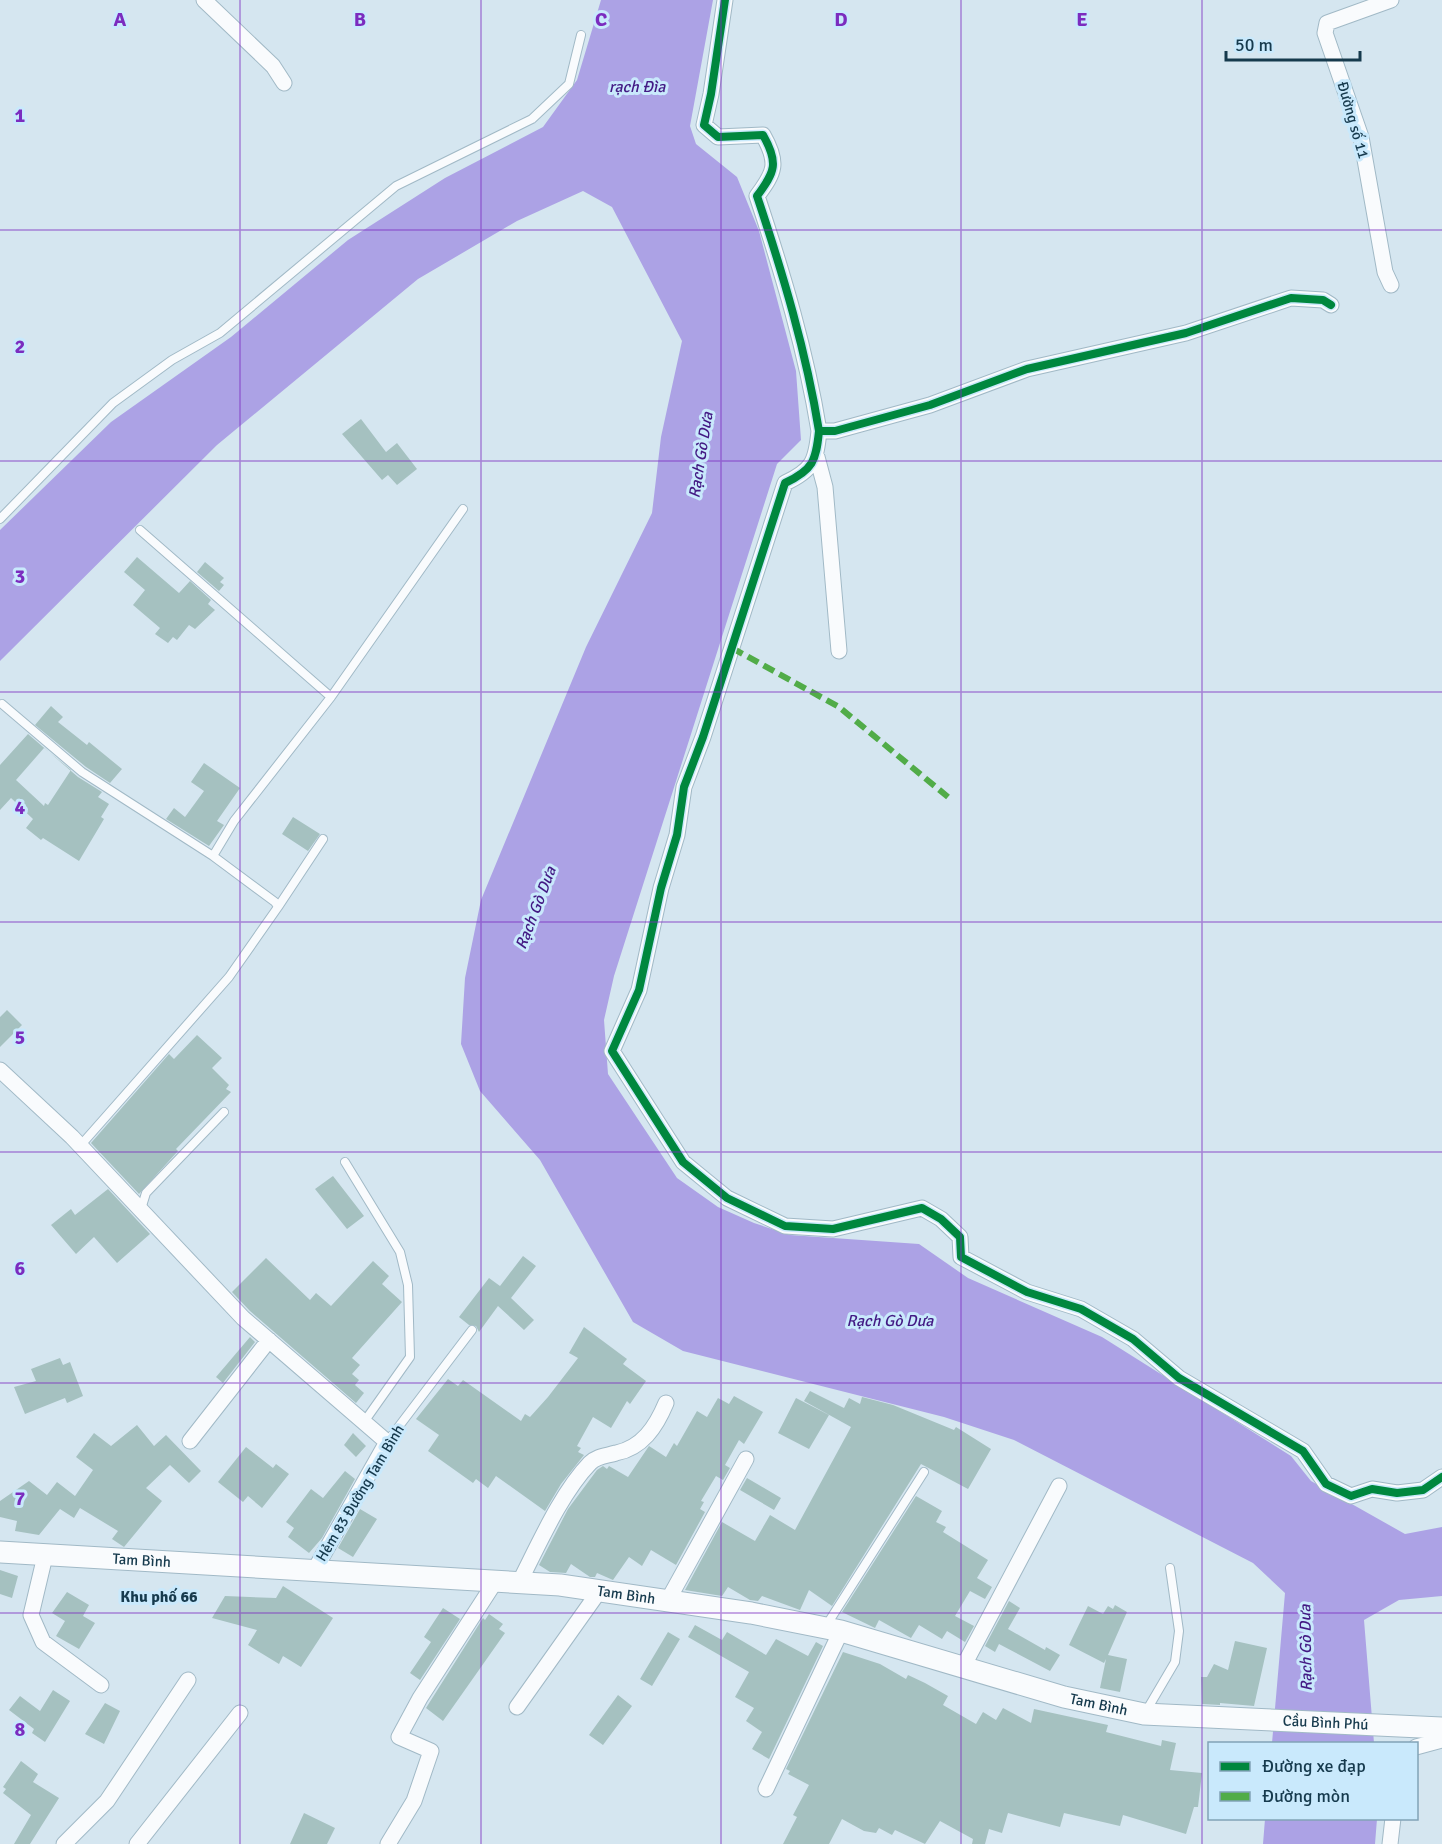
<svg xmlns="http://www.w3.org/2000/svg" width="1442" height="1844" viewBox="0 0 1442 1844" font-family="Signika,sans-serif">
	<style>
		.water { fill: #aca2e5 }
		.building { fill: #a5c1c0; fill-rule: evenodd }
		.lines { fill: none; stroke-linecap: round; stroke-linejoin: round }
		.lane-casing { stroke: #a1b9c6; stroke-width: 10 }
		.street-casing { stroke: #a1b9c6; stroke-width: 17 }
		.secondary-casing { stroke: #a1b9c6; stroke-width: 23 }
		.lane { stroke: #f9fbfd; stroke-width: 8 }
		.street { stroke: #f9fbfd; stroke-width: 15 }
		.secondary { stroke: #f9fbfd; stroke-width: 21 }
		.quiet { stroke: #51ac48; stroke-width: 6; stroke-dasharray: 12 6; stroke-linecap: butt }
		.cycleway-casing { stroke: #c9e9fc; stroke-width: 11 }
		.cycleway { stroke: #00873e; stroke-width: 8 }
		.grid { fill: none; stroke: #7b2cbf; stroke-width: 1.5; stroke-opacity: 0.55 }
		.labels { text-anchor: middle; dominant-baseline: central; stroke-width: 6; stroke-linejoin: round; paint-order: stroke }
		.street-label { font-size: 15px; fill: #163a4d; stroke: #c9e9fc }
		.water-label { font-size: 16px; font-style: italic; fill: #431a84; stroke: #c9e9fc }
		.neighbourhood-label { font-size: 16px; font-weight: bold; fill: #163a4d; stroke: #c9e9fc }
		.grid-label { font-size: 20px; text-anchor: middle; font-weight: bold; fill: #7b2cbf; stroke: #c9e9fc; stroke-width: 6; stroke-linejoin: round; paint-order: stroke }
	</style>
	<rect width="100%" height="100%" fill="#d5e6f0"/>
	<!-- water -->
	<path class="water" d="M601,0H713L690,126L696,144L737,177L759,231L796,371L801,440L777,464L614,976L604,1020L608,1074L677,1178L718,1207L754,1223L790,1235L919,1244L968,1278L1102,1337L1291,1456L1311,1481L1405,1534L1442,1527V1596L1399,1600L1364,1620L1374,1743H1272L1285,1593L1253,1563L1014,1440L944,1417L683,1351L633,1322L540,1160L480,1091L461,1044L465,978L481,900L586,647L652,513L661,437L682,341L612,207L583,191L517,221L418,279L217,445L0,661V530L111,422L231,337L348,240L445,178L543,127L577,80Z
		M1265,1819H1377L1375,1844H1263Z"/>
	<!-- building -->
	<path class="building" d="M361,419L386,452L397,443L417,469L397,485L388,475L382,480L342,434Z
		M137,557L179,593L190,581L211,600L208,604L215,610L195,629L189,625L177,640L173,637L168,643L155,634L160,628L133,605L145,590L124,572Z
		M205,562L224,578L220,582L224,585L219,591L197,572Z
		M51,706L63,717L58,722L87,745L89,742L122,769L110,783L86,767L35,725Z
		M28,734L78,777L102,792L98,797L109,804L101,817L104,819L79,861L43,838L41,840L26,828L33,819L11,798L0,810V765ZM44,748L71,770L48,805L45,803L44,806L16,780Z
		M204,763L240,788L217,821L224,825L209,846L166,819L174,808L185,817L204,791L191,782Z
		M293,817L320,834L308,851L282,834Z
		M7,1010L22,1025L0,1047V1017Z
		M197,1035L222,1058L212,1068L229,1085L226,1089L231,1092L176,1149L178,1151L139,1194L91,1143L169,1054L174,1059Z
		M333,1176L364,1216L347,1229L315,1189Z
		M108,1189L150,1234L117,1263L94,1237L76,1254L51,1225L71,1209L75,1215Z
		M523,1256L536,1266L511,1298L534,1320L524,1330L498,1306L479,1332L476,1326L469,1325L459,1317L489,1278L500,1286Z
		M266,1258L310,1300L316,1293L331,1306L373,1261L389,1276L382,1284L402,1302L352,1358L360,1365L352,1374L359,1380L355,1385L364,1393L356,1403L250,1311L232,1292Z
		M584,1327L627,1359L623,1364L646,1381L630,1404L627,1401L611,1428L593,1417L577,1446L581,1448L578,1452L584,1455L561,1484L545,1511L496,1476L488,1488L476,1479L473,1483L428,1451L439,1435L416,1419L448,1379L458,1386L463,1380L521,1421L525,1414L530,1417L548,1397L578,1358L569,1353Z
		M250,1337L255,1342L223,1383L216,1377Z
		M60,1358L63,1365L70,1362L83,1396L67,1403L65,1398L25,1414L14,1387L36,1381L31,1369Z
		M810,1391L844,1408L849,1398L860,1404L862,1397L893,1405L954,1430L956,1427L991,1449L968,1489L921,1464L832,1606L809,1590L800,1610L762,1596L758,1601L750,1600L728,1587L722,1596L685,1590L722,1522L755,1541L770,1515L795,1530L851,1427L804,1401Z
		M734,1396L763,1412L744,1444L739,1440L725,1465L730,1468L723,1480L716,1476L701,1501L704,1502L700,1509L705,1512L676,1565L651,1550L642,1566L629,1557L613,1580L597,1573L595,1577H590L571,1564L566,1573L550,1572L539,1565L568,1509L597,1470L603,1466L607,1469L609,1466L628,1477L649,1446L666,1457L674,1443L677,1446L697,1411L707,1417L718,1398L729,1404Z
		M796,1398L829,1415L809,1449L778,1433Z
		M137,1425L154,1446L166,1435L201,1471L189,1483L170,1465L146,1488L162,1501L124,1547L112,1539L118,1531L80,1508L74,1518L60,1509L39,1535L15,1531L17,1521L0,1517V1501L29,1481L47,1495L57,1482L75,1496L93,1470L76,1457L94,1433L111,1446Z
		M353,1433L366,1446L356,1457L344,1445Z
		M246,1447L273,1468L276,1464L289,1474L262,1508L248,1496L243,1502L218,1482Z
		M345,1471L355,1479L322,1538L309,1553L288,1537L294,1528L286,1522L311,1489L323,1498Z
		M747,1478L781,1498L774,1510L740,1490Z
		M916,1496L942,1511L936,1522L946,1527L943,1532L988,1560L977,1578L992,1587L985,1599L970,1591L955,1616L974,1626L965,1642L947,1631L942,1639L919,1625L911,1638L879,1620L875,1628L842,1612Z
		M360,1509L377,1519L353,1557L338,1548Z
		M0,1570L18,1576L12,1598L0,1594Z
		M283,1586L333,1618L301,1667L283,1656L279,1664L248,1645L257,1630L212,1618L225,1596L276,1598Z
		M67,1592L89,1605L83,1616L95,1623L79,1649L56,1636L65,1621L52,1613Z
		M1009,1601L1020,1608L1008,1629L1045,1650L1046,1647L1060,1655L1050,1671L999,1644L995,1652L985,1646Z
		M1115,1605L1127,1612L1108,1655L1127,1659L1120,1692L1100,1688L1106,1659L1104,1663L1069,1645L1088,1606L1103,1614L1108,1606L1113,1609Z
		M443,1608L460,1619L420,1680L410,1673L431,1642L424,1637Z
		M489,1614L503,1624L499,1629L505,1633L443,1721L426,1708L483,1618L485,1620Z
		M695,1625L722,1640L727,1632L766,1655L776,1639L808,1656L816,1642L823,1646L769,1759L752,1749L762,1732L746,1721L754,1708L735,1697L749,1672L688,1637Z
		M668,1632L680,1639L652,1686L640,1679Z
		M1235,1641L1267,1648L1254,1706L1220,1703V1705L1202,1704L1201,1677H1207L1214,1664L1228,1670Z
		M843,1652L880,1664L906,1679L908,1675L925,1683L948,1696L943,1705L976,1724L983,1712L996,1720L1003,1708L1031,1723L1034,1709L1108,1725L1106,1732L1161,1746L1162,1740L1176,1743L1170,1770L1202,1773L1198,1807H1194L1186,1834L1123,1815L1120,1826L1064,1813L1060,1827L1008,1813L1002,1833L989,1829L985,1844H972L973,1839L940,1821L925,1844L895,1830L892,1835L879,1828L876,1833L864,1831L842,1819L829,1844H783L797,1817L793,1815L809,1785L788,1774L790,1771L786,1769Z
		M53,1690L70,1701L45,1742L32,1733L34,1729L9,1710L20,1696L40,1711Z
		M618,1695L632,1706L603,1745L589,1735Z
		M105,1703L120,1711L104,1744L85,1734Z
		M21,1761L38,1774L33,1782L59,1798L30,1844H14L31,1815L3,1793L6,1789L3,1787Z
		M304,1813L335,1828L327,1844H290Z"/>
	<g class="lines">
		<defs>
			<path id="lane" d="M0,519L113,403L172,360L220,333L396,186L532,119L569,84L581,35
				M140,530L331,697
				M2,704L82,772L213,856L275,902L278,907L229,977L80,1146
				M213,856L234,821L331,697L463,509
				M278,907L323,839
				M345,1162L400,1252L408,1285L410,1357L364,1422
				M141,1209L146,1193L224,1112
				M387,1442L472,1330
				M826,1626L924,1472
				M1145,1713L1175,1662L1179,1631L1170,1568"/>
			<path id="street" d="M204,0L273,66L284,83
				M725,0L711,94L704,125L718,137L763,135C779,163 775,172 757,196C783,274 806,351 819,431H835L930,405L1027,369L1186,333L1291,298L1323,300L1331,305
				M1391,285L1385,272L1361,137L1325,33L1327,23L1391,0
				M819,431C816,461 813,470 785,483L703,737L684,787L677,835L661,888L639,990L612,1051L683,1162L727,1198L785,1226L833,1229L922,1208L941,1219L960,1237L961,1257L1027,1292L1081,1309L1133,1339L1179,1378L1303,1451L1326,1484L1351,1496L1372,1489L1397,1493L1423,1490L1442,1477
				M817,457L825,487L839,651
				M0,1070L72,1137L243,1318L387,1442L314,1571
				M190,1441L269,1340
				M45,1556L31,1615L43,1642L101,1685
				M519,1583C538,1546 561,1493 590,1463C597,1456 606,1456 616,1453C642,1448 656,1427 666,1403
				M667,1602L746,1459
				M963,1667L1059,1486
				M517,1707L600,1590
				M1416,1747L1442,1740
				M766,1789L841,1631
				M64,1844L107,1801L188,1680
				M137,1844L240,1713
				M388,1844L414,1801L431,1751L399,1737L420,1698L495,1582
				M1390,1844L1393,1818"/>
			<g id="secondary">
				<path id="s1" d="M0,1552L560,1585L751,1613L841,1631L1064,1697L1144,1714L1442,1728"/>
			</g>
		</defs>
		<!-- lane casing -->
		<use href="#lane" class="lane-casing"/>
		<!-- street casing -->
		<use href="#street" class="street-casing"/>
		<!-- secondary casing -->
		<use href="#secondary" class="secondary-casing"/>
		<!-- lane -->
		<use href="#lane" class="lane"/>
		<!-- street -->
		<use href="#street" class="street"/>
		<!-- secondary -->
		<use href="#secondary" class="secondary"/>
		<!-- quiet -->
		<path class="quiet" d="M732,648L839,707L948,797"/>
		<defs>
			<path id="cycleway" d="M725,0L711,94L704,125L718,137L763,135C779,163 775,172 757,196C783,274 806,351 819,431H835L930,405L1027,369L1186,333L1291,298L1323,300L1331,305
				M819,431C816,461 813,470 785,483L703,737L684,787L677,835L661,888L639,990L612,1051L683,1162L727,1198L785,1226L833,1229L922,1208L941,1219L960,1237L961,1257L1027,1292L1081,1309L1133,1339L1179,1378L1303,1451L1326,1484L1351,1496L1372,1489L1397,1493L1423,1490L1442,1477"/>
		</defs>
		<!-- cycleway casing -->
		<use href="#cycleway" class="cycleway-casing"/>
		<!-- cycleway -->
		<use href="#cycleway" class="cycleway"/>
	</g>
	<!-- grid -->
	<path class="grid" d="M240,0V1844M481,0V1844M721,0V1844M961,0V1844M1202,0V1844M0,230H1442M0,461H1442M0,692H1442M0,922H1442M0,1152H1442M0,1383H1442M0,1613H1442"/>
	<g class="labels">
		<!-- street labels -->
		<g class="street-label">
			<text transform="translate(1353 120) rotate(74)">Đường số 11</text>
			<text transform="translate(360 1493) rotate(-59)">Hẻm 83 Đường Tam Bình</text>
			<text stroke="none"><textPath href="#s1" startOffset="142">Tam Bình</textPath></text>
			<text stroke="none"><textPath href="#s1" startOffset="628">Tam Bình</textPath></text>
			<text stroke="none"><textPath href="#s1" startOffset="1114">Tam Bình</textPath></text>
			<text stroke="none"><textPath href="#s1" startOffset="1342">Cầu Bình Phú</textPath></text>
		</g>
		<!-- water labels -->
		<g class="water-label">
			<text x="637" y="87">rạch Đìa</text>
			<text transform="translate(701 455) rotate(-81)">Rạch Gò Dưa</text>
			<text transform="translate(536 908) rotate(-69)">Rạch Gò Dưa</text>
			<text x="890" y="1321">Rạch Gò Dưa</text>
			<text transform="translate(1306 1648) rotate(-91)">Rạch Gò Dưa</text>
		</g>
		<!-- neighbourhood labels -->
		<g class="neighbourhood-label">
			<text x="159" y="1597">Khu phố 66</text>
		</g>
	</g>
	<g class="grid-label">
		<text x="120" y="26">A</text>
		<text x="360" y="26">B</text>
		<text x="601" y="26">C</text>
		<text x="841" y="26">D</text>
		<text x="1082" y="26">E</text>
		<text x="20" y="122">1</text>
		<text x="20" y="353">2</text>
		<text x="20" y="583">3</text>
		<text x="20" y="814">4</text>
		<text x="20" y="1044">5</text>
		<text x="20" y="1275">6</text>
		<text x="20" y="1505">7</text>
		<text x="20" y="1736">8</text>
	</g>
	<!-- legend -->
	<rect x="1208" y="1742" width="210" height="78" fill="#c9e9fc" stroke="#81a3b6" stroke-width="1.5"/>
	<rect x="1220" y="1762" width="30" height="9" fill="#00873e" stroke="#81a3b6" stroke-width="1.5"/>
	<text x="1262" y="1772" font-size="18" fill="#163a4d">Đường xe đạp</text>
	<rect x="1220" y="1792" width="30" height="9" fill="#51ac48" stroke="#81a3b6" stroke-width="1.5"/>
	<text x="1262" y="1802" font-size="18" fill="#163a4d">Đường mòn</text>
	<!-- scale -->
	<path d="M1226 51v9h134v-9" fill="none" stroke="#163a4d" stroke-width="3"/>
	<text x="1235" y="51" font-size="18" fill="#163a4d" stroke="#c9e9fc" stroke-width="4.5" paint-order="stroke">50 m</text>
</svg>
